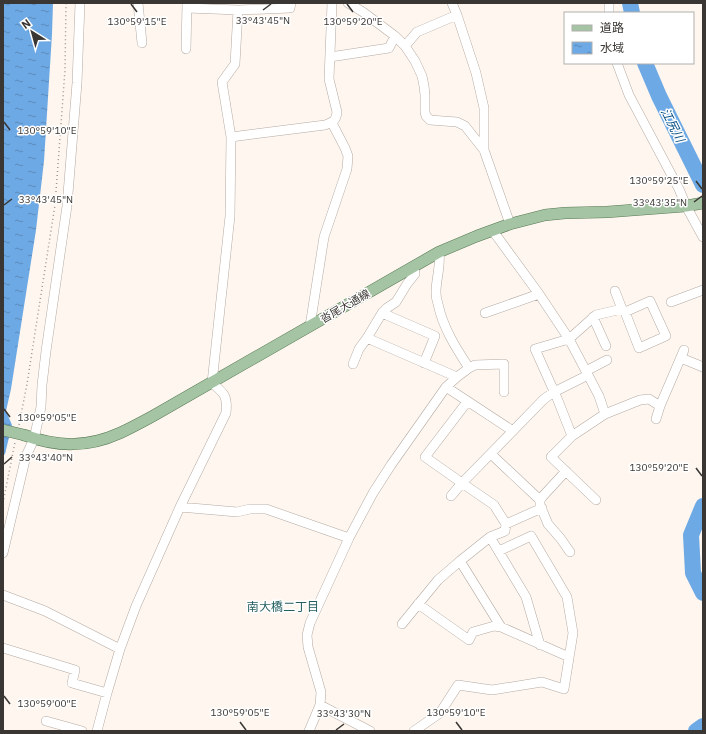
<svg xmlns="http://www.w3.org/2000/svg" width="706" height="734" viewBox="0 0 706 734" font-family="'IBM Plex Sans','Noto Sans JP',sans-serif">
	<style>
		.water { fill: url(#water-ripples) }
		.lines { fill: none; stroke-linecap: round; stroke-linejoin: round }
		.river { stroke: #6da9e5; stroke-width: 16 }
		.minor-casing { stroke: #b4aaa3; stroke-width: 10 }
		.major-casing { stroke: #577954; stroke-width: 12 }
		.path { stroke: #9d9792; stroke-width: 1.5; stroke-dasharray: 1 3; stroke-linecap: butt }
		.minor { stroke: #fff; stroke-width: 9 }
		.major { stroke: #a4c4a3; stroke-width: 11 }
		.major-bridge-casing { stroke: #577954; stroke-width: 12; stroke-linecap: butt }
		.major-bridge { stroke: #a4c4a3; stroke-width: 11 }
		.ticks { fill: none; stroke: #3a3633; stroke-width: 1.5 }
		.labels { text-anchor: middle; dominant-baseline: central; stroke-width: 3; stroke-linejoin: round; paint-order: stroke }
		.street-label { font-size: 11px; fill: #3a3633; stroke: #fff }
		.water-label { font-size: 12px; font-style: italic; fill: #064c82; stroke: #fff }
		.neighbourhood-label { font-size: 12px; fill: #245e60; stroke: #fff }
		.ticks-label { font-size: 10px; text-anchor: middle; fill: #3a3633; stroke: #fff; stroke-width: 3; stroke-linejoin: round; paint-order: stroke }
	</style>
	<defs>
		<pattern id="water-ripples" width="26" height="14" patternUnits="userSpaceOnUse"><rect width="26" height="14" fill="#6da9e5"/><path d="M2 4q2-2 4 0t4 0M15 11q2-2 4 0t4 0" fill="none" stroke="#5b8aba"/></pattern>
	</defs>
	<rect width="100%" height="100%" fill="#fef6ef"/>
	<!-- water -->
	<path class="water" d="M3,3H53L52,34L44,161L36,230L11,389L6,411L12,425L5,454L3,456Z"/>
	<g class="lines">
		<!-- river -->
		<path class="river" d="M630,3L632,13
			M645,63L659,96L703,185
			M703,506L691,535L693,573L703,593
			M696,731L703,726"/>
		<defs>
			<path id="minor" d="M138,3L142,43
				M348,3L363,12L395,36L405,46L415,61L422,76L424,86L425,95V112L426,116L430,120L457,122L465,126L484,150L510,224
				M452,3L457,15L476,73L484,108V150
				M609,3V13
				M187,8L238,10L290,8L291,3
				M238,10L235,64L222,82L231,137L325,125C333,122 336,121 337,112L329,79L332,3
				M405,46L417,32L457,15
				M186,49L187,3
				M330,57L389,48L395,36
				M617,63L629,95L679,189L686,206L703,237
				M615,291L622,309L625,312L639,348L666,336L650,301L625,312
				M671,302L703,290
				M382,313L435,336L424,363
				M485,313L539,294
				M593,317L606,346
				M310,326L324,237L347,169L348,156L345,148L332,123
				M367,338L457,377
				M681,358L703,367
				M353,364L359,349L367,338L382,313L387,308L396,302L407,284L415,274L414,266
				M469,368L475,365L504,364V392
				M586,371L607,360
				M588,375L599,396L605,414
				M446,387L513,431
				M656,419L660,406
				M572,436L557,398L535,349L569,339L596,315L622,309
				M491,454L540,500
				M566,471L543,496L540,500V505L548,524L561,539L570,552
				M451,496L462,483L425,457L467,402
				M596,500L551,457L572,436L605,414L640,400L649,399L660,406L684,350
				M180,507L237,512L250,509H266L349,538
				M506,524L542,508
				M490,537L505,531L506,524L494,505L462,483L544,399L554,392L588,375L569,339L539,294L493,231
				M3,553L26,456L34,439L41,407L42,385L46,351L67,206L77,83L80,3
				M460,561L501,627
				M3,595L45,611L120,649
				M418,604L469,640L473,632L494,626L501,627L569,657
				M402,624L438,580L460,561L490,537L526,597L540,645
				M3,648L75,670L72,683L107,693
				M320,705L370,731
				M46,721L82,731
				M97,731L107,693L120,649L136,606L180,507L226,413C228,396 224,393 212,383L230,216L231,137
				M309,731L320,705L321,692L308,647L307,635L310,623L349,538L373,493L391,465L446,387L457,377L469,368C456,348 443,328 438,304C437,301 436,296 436,292C436,279 441,266 439,252
				M414,731L440,713L458,685L492,690L542,682L564,689L573,633L567,597L531,536L499,551"/>
			<path id="major" d="M24,435C57,447 87,448 120,433C131,428 142,422 153,416L439,252L477,236L510,224L545,215L565,213L607,212L686,206L703,203"/>
		</defs>
		<!-- minor casing -->
		<use href="#minor" class="minor-casing"/>
		<!-- major casing -->
		<use href="#major" class="major-casing"/>
		<!-- path -->
		<path class="path" d="M19,425L27,384L55,205L65,70L66,3
			M3,503L15,442"/>
		<!-- minor -->
		<use href="#minor" class="minor"/>
		<!-- major -->
		<use href="#major" class="major"/>
		<defs>
			<path id="major-bridge" d="M3,430L24,435"/>
		</defs>
		<!-- major-bridge casing -->
		<use href="#major-bridge" class="major-bridge-casing"/>
		<!-- major-bridge -->
		<use href="#major-bridge" class="major-bridge"/>
	</g>
	<!-- ticks -->
	<path class="ticks" d="M131,4L137,12M347,4L353,12M263,10L271,4M4,122L10,130M696,181L702,189M694,202L702,196M4,205L12,199M4,409L10,417M4,464L12,457M696,468L702,476M4,696L10,704M240,722L246,730M456,722L462,730M336,730L344,724"/>
	<g class="labels">
		<!-- street labels -->
		<g class="street-label">
			<text transform="translate(345 306) rotate(-30)">沓尾大通線</text>
		</g>
		<!-- water labels -->
		<g class="water-label">
			<text transform="translate(673 125) rotate(63)">江尻川</text>
		</g>
		<!-- neighbourhood labels -->
		<g class="neighbourhood-label">
			<text x="283" y="606">南大橋二丁目</text>
		</g>
	</g>
	<g class="ticks-label">
		<text x="263" y="24">33°43'45"N</text>
		<text x="137" y="25">130°59'15"E</text>
		<text x="353" y="25">130°59'20"E</text>
		<text x="47" y="134">130°59'10"E</text>
		<text x="659" y="184">130°59'25"E</text>
		<text x="46" y="203">33°43'45"N</text>
		<text x="660" y="206">33°43'35"N</text>
		<text x="47" y="421">130°59'05"E</text>
		<text x="46" y="461">33°43'40"N</text>
		<text x="659" y="471">130°59'20"E</text>
		<text x="47" y="707">130°59'00"E</text>
		<text x="240" y="716">130°59'05"E</text>
		<text x="456" y="716">130°59'10"E</text>
		<text x="344" y="717">33°43'30"N</text>
	</g>
	<!-- border -->
	<rect width="706" height="734" fill="none" stroke="#3a3633" stroke-width="8"/>
	<!-- legend -->
	<rect x="564" y="12" width="130" height="52" fill="#ffffff" stroke="#b0afad"/>
	<rect x="572" y="25" width="20" height="6" fill="#a4c4a3" stroke="#b0afad"/>
	<text x="600" y="32" font-size="12" fill="#3a3633">道路</text>
	<rect x="572" y="42" width="20" height="12" fill="url(#water-ripples)" stroke="#b0afad"/>
	<text x="600" y="52" font-size="12" fill="#3a3633">水域</text>
	<!-- north arrow -->
	<g transform="translate(32 32) rotate(323)" stroke="#ffffff" stroke-width="3" paint-order="stroke">
	<path d="M0-3L7 15L0 10L-7 15Z" fill="#3a3633"/>
	<text y="-6" font-size="11" font-weight="bold" text-anchor="middle" fill="#3a3633">N</text>
	</g>
</svg>
